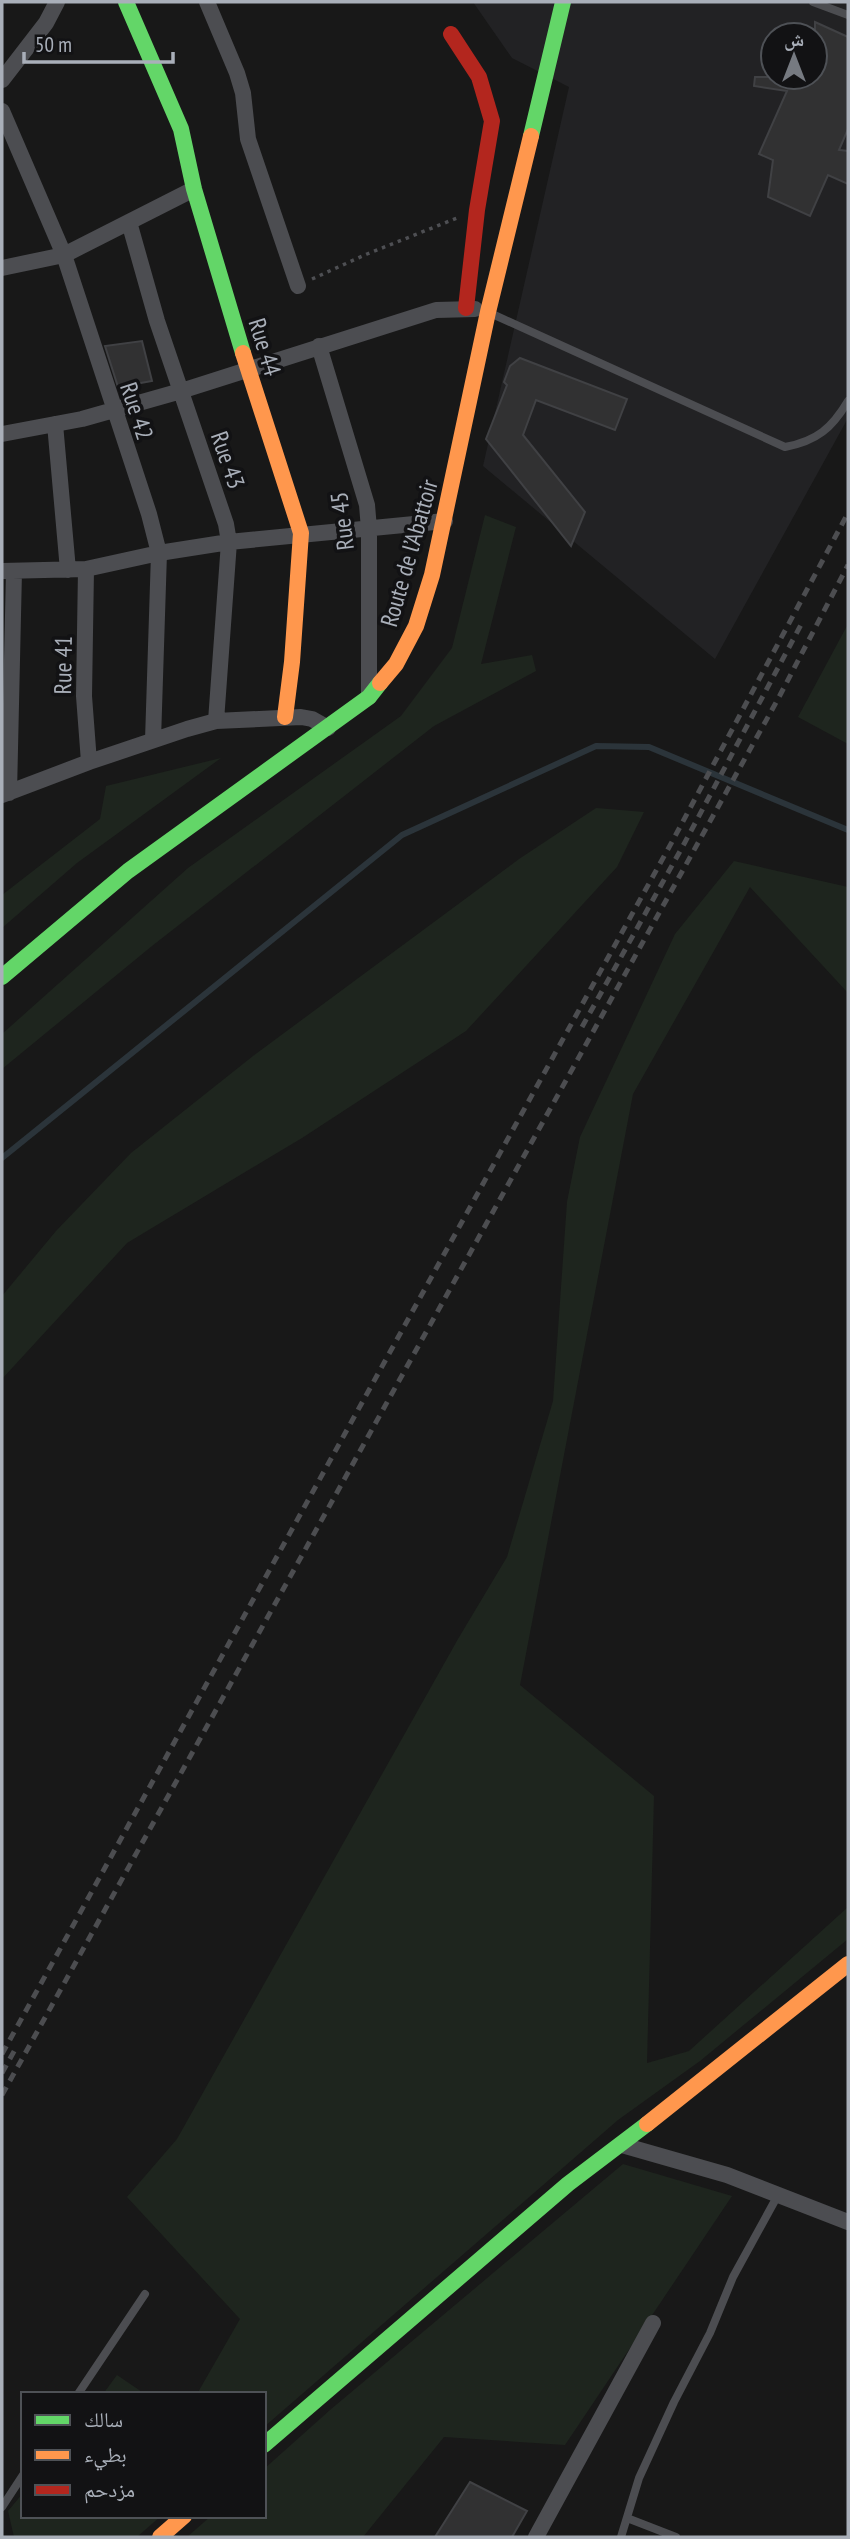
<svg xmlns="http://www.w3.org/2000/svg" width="850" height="2539" viewBox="0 0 850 2539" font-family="'PT Sans Narrow','Noto Naskh Arabic',sans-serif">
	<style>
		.built { fill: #222224; fill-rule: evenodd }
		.green { fill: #1e251e }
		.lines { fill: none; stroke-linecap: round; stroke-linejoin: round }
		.stream { stroke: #2b343a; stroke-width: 6 }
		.building { fill: #313132; stroke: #404144; stroke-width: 2 }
		.path { stroke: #4e4f53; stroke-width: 3.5; stroke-dasharray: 3.5 5; stroke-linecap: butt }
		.lane { stroke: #4c4d51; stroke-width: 8 }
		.street { stroke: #4c4d51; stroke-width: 16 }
		.fast { stroke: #63d668; stroke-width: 16 }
		.slow { stroke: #ff974d; stroke-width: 16 }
		.jam { stroke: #b3261e; stroke-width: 16 }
		.rail { stroke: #4c4d50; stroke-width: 5; stroke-dasharray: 9 7; stroke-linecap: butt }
		.labels { text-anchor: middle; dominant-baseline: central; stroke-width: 7; stroke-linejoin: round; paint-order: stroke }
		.street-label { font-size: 24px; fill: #a9afb9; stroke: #121214 }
	</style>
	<rect width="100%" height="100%" fill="#181818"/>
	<!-- built -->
	<path class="built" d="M473,2H848V418L715,659L483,466L569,87L512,58ZM773,35H815V77H773Z"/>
	<!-- green -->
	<path class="green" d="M485,515L516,527L481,664L532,655L536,671L434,726L152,946L2,1069V1034L188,868L401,716L452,648Z
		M848,624V744L798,717Z
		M221,758L77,863L2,928V895L100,819L106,786Z
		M596,808L644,812L617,867L466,1031L302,1138L127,1243L2,1379V1296L56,1231L131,1153L253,1056L519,859Z
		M734,861L848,887V993L750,887L633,1094L520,1685L654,1796L647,2063L689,2051L848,1907V1939L700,2061L618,2120L264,2427V2394H197L240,2319L127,2197L177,2139L458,1639L507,1557L553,1401L567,1202L580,1137L675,934Z
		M623,2164L732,2196L565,2445L444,2437L363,2537H187L211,2516H264V2469L330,2410Z
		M117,2375L145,2394H103Z
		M23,2493V2516H161L137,2537H14L8,2511Z"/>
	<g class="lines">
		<!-- stream -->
		<path class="stream" d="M2,1158L402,835L596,746L649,747L848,830"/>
	</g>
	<!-- building -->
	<path class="building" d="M815,22L848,37V129L839,150L848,151V184L828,175L810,216L768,197L773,160L759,154L787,91L754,86L755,77H815Z
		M142,341L152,381L118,387L105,346Z
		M520,358L627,399L615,430L536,400L523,435L585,512L571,546L486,439L507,385L504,382L510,366Z
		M470,2482L527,2511L512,2537H435Z"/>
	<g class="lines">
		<!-- path -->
		<path class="path" d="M312,279L367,254L457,218"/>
		<!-- lane -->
		<path class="lane" d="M813,2L848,15
			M490,313L785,447C817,441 832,428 848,401
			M78,2394L145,2294
			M2,2507L23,2475
			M627,2518L676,2537
			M621,2537L639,2478L674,2402L710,2333L733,2277L778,2195"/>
		<!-- street -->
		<path class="street" d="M207,2L237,73L243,93L248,139L298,286
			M2,80L46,23L57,2
			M2,111L64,255L149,514L159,553L153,740
			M129,222L157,321L226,524L229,542L216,721
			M2,268L64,255L194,189
			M319,346L367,505L369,529V697
			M55,424L68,570
			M2,434L82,419L181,391L436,310L475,309
			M86,569L84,696L89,762
			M2,571L86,569L159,553L229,542L445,521
			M9,793L14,571
			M2,795L89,762L187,729L216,721L301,717L312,719L328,728
			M622,2145L727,2175L848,2222
			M536,2537L653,2323"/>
		<!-- fast -->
		<path class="fast" d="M126,2L181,129L194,189L243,353
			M531,136L563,2
			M2,977L128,871L369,697L380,683
			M264,2445L568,2184L647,2124"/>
		<!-- slow -->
		<path class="slow" d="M243,353L301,533L292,662L285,717
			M380,683L396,664L416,626L432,575L488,312L531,136
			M647,2124L848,1964
			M160,2537L184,2516"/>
		<!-- jam -->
		<path class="jam" d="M451,34L479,77L492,121L477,210L466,308"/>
		<!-- rail -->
		<path class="rail" d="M582,1027L684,844L803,621
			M2,2054L673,840L848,513
			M2,2073L17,2046
			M2,2095L778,699L848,565"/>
	</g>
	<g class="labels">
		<!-- street labels -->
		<g class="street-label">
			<text transform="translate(265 347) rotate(73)">Rue 44</text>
			<text transform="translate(137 411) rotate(72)">Rue 42</text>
			<text transform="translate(228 460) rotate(71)">Rue 43</text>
			<text transform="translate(342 521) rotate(-97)">Rue 45</text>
			<text transform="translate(409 553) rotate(-74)">Route de l’Abattoir</text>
			<text transform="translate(63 665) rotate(-89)">Rue 41</text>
		</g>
	</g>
	<!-- border -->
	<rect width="850" height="2539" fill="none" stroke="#a9afb9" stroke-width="7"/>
	<!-- legend -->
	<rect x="21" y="2392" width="245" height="126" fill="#121214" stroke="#4e5156" stroke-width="2"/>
	<rect x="35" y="2415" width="35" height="10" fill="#63d668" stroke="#4e5156" stroke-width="2"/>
	<text x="84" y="2427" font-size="21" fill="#a9afb9">سالك</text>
	<rect x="35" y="2450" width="35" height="10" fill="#ff974d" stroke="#4e5156" stroke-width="2"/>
	<text x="84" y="2462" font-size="21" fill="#a9afb9">بطيء</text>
	<rect x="35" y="2485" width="35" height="10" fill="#b3261e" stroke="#4e5156" stroke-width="2"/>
	<text x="84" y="2497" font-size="21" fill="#a9afb9">مزدحم</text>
	<!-- north arrow -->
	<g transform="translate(794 56)"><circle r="33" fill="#121214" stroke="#4e5156" stroke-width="2"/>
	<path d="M0-5L12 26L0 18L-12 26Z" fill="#767a81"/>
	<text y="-10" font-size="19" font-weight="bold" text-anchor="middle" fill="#a9afb9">ش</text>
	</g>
	<!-- scale -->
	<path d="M24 52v10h149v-10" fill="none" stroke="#a9afb9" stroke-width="3.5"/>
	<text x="35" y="52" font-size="21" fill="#a9afb9" stroke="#121214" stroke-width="5" paint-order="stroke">50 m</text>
</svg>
